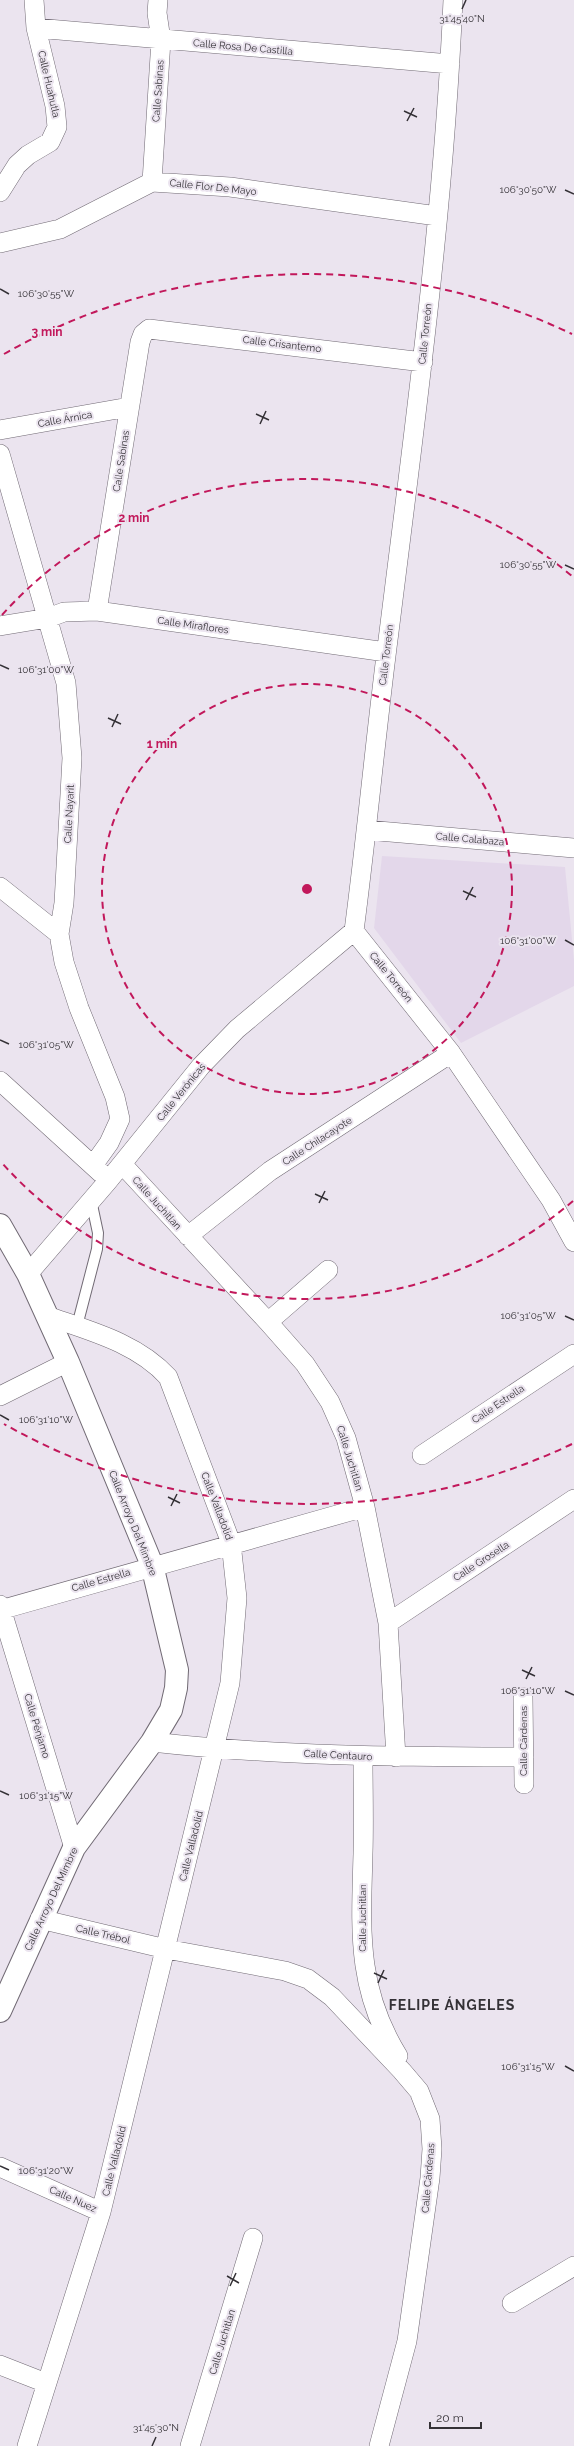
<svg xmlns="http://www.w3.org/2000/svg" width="574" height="2446" viewBox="0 0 574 2446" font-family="Raleway,sans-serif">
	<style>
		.built { fill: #e3d7ea }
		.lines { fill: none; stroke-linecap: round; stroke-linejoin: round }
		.service-casing { stroke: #716a74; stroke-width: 12 }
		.minor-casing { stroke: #716a74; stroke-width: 20 }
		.tertiary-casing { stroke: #716a74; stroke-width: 24 }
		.service { stroke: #fff; stroke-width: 10 }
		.minor { stroke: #fff; stroke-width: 19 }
		.tertiary { stroke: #fff; stroke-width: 22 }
		.ticks { fill: none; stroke: #343136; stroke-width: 1.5 }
		.ring { fill: none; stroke: #c2185b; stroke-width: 2; stroke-dasharray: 7 5 }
		.labels { text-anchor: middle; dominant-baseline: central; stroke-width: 4; stroke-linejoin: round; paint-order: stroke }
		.street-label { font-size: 10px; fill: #343136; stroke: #ebe4ef }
		.district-label { font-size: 14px; font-weight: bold; letter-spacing: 1px; fill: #343136; stroke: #ebe4ef }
		.ticks-label { font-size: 10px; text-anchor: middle; fill: #343136; stroke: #ebe4ef; stroke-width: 4; stroke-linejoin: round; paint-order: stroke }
		.centre { fill: #c2185b; stroke: #ebe4ef; stroke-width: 2 }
		.ring-label { font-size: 12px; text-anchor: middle; font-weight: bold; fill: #c2185b; stroke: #ebe4ef; stroke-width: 4; stroke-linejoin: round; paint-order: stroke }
	</style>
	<rect width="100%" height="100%" fill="#ebe4ef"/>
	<!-- built -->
	<path class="built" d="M382,856L565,867L574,960V986L461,1043L374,928Z"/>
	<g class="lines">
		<defs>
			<path id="service" d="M77,1326L97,1249L98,1233L91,1200"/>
			<path id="minor" d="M453,0C444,212 415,422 389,632C376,732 367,832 354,931L451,1053L551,1200L574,1242
				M36,28L450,64
				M152,182L161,40L157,13L158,0
				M0,192L17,165L28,155L50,142L57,127L55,106L36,28L34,0
				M0,243L60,229L152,182L230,187L437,216
				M0,430L129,407
				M0,454L66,683L72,758L64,903L59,934L64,962L79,1008L115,1097L120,1119L109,1143L94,1164
				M97,611L140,342L143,334L149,329L423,362
				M0,626L48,618L64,612L97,611L386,652
				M367,830L574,848
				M0,887L59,934
				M0,1081L101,1173
				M122,1164L268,1322L305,1364L330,1402L346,1438L365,1507L388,1623L396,1757
				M188,1236L270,1171L451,1053
				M28,1274L108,1181L201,1066L237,1029L354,931
				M268,1322L328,1270
				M0,1396L68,1362
				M422,1455L574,1354
				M0,1605L74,1848
				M0,1610L365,1507
				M388,1623L574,1499
				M523,1697L524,1784
				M152,1742C276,1756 399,1757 524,1757
				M363,1757C363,1789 364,1821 363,1854C361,1930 356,1988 398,2056
				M40,1919L166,1949L285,1971L308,1979L332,1997L402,2071L419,2091L430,2119L432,2149L430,2178L407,2341L379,2446
				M0,2167L101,2212
				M512,2303L574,2266
				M0,2365L46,2383
				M27,2446L101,2212L230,1683L237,1598L231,1543L168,1377C137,1343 90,1331 47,1316
				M190,2446L253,2238"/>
			<path id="tertiary" d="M0,1225L28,1274L68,1362L152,1565L177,1670L176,1688L171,1710L152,1742L74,1848L0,2011"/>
		</defs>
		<!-- service casing -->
		<use href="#service" class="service-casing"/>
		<!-- minor casing -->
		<use href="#minor" class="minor-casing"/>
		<!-- tertiary casing -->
		<use href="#tertiary" class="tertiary-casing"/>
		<!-- service -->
		<use href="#service" class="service"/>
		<!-- minor -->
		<use href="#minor" class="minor"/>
		<!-- tertiary -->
		<use href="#tertiary" class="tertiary"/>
	</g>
	<!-- ticks -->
	<path class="ticks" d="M462,9L466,0M404,111L417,117M407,121L414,108M565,190L574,194M0,289L9,294M256,414L269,420M260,424L266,411M565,565L574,569M0,665L9,669M108,718L121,724M112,727L118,714M463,891L476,897M466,900L473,887M565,940L574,945M0,1040L9,1044M315,1194L328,1200M319,1203L325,1191M565,1316L574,1320M0,1415L9,1420M168,1497L180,1503M171,1506L177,1494M522,1670L535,1676M526,1679L532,1667M565,1691L574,1695M0,1791L9,1795M374,1973L387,1979M378,1983L384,1970M565,2066L574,2071M0,2166L9,2170M227,2276L239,2283M230,2286L236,2273M152,2446L156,2437"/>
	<!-- distance rings -->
	<g class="ring">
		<circle cx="307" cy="889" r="205"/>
		<path d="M573 1201A410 410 0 0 1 2 1163M2 615A410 410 0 0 1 573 577"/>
		<path d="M572 1444A615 615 0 0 1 4 1424M4 354A615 615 0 0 1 572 334"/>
	</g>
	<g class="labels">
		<!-- street labels -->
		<g class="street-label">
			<text transform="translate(243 47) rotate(5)">Calle Rosa De Castilla</text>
			<text transform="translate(49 84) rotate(77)">Calle Huahutla</text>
			<text transform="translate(158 91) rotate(-86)">Calle Sabinas</text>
			<text transform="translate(213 187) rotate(6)">Calle Flor De Mayo</text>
			<text transform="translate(425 334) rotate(-84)">Calle Torreón</text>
			<text transform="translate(282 344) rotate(7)">Calle Crisantemo</text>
			<text transform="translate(65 419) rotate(-10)">Calle Árnica</text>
			<text transform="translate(121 461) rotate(-81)">Calle Sabinas</text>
			<text transform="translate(193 625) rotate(8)">Calle Miraflores</text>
			<text transform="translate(386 655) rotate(-83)">Calle Torreón</text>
			<text transform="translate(69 814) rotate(-87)">Calle Nayarit</text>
			<text transform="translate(470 839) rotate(5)">Calle Calabaza</text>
			<text transform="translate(391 977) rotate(51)">Calle Torreón</text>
			<text transform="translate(181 1092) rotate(-51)">Calle Verónicas</text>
			<text transform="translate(317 1141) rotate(-33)">Calle Chilacayote</text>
			<text transform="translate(157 1203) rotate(48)">Calle Juchitlan</text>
			<text transform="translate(498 1404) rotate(-34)">Calle Estrella</text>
			<text transform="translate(350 1458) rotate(73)">Calle Juchitlan</text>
			<text transform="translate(217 1506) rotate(69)">Calle Valladolid</text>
			<text transform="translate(133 1523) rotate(68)">Calle Arroyo Del Mimbre</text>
			<text transform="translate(481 1561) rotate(-33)">Calle Grosella</text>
			<text transform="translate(101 1580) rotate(-16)">Calle Estrella</text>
			<text transform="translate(37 1726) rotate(73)">Calle Pénjamo</text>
			<text transform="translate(523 1741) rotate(-90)">Calle Cárdenas</text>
			<text transform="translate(338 1755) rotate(3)">Calle Centauro</text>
			<text transform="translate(191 1846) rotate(-76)">Calle Valladolid</text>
			<text transform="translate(51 1899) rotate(-65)">Calle Arroyo Del Mimbre</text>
			<text transform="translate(362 1918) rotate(-90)">Calle Juchitlan</text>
			<text transform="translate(103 1934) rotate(13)">Calle Trébol</text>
			<text transform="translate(114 2161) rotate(-76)">Calle Valladolid</text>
			<text transform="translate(428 2178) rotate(-85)">Calle Cárdenas</text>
			<text transform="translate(73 2199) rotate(24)">Calle Nuez</text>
			<text transform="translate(222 2342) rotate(-73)">Calle Juchitlan</text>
		</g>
		<!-- district labels -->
		<g class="district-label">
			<text x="452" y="2005">FELIPE ÁNGELES</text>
		</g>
	</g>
	<g class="ticks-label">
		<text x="462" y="22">31°45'40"N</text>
		<text x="528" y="193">106°30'50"W</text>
		<text x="46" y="297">106°30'55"W</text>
		<text x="528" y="568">106°30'55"W</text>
		<text x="46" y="673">106°31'00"W</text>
		<text x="528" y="944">106°31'00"W</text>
		<text x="46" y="1048">106°31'05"W</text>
		<text x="528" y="1319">106°31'05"W</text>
		<text x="46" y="1423">106°31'10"W</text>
		<text x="528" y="1694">106°31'10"W</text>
		<text x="46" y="1799">106°31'15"W</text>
		<text x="528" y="2070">106°31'15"W</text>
		<text x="46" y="2174">106°31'20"W</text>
		<text x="156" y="2431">31°45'30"N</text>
	</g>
	<circle cx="307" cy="889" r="6" class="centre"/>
	<g class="ring-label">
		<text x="47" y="336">3 min</text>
		<text x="134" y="522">2 min</text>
		<text x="162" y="748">1 min</text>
	</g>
	<!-- scale -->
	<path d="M430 2422v6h51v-6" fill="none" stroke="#343136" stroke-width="2"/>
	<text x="436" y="2422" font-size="12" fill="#343136" stroke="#ebe4ef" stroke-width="3" paint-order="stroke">20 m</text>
</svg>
